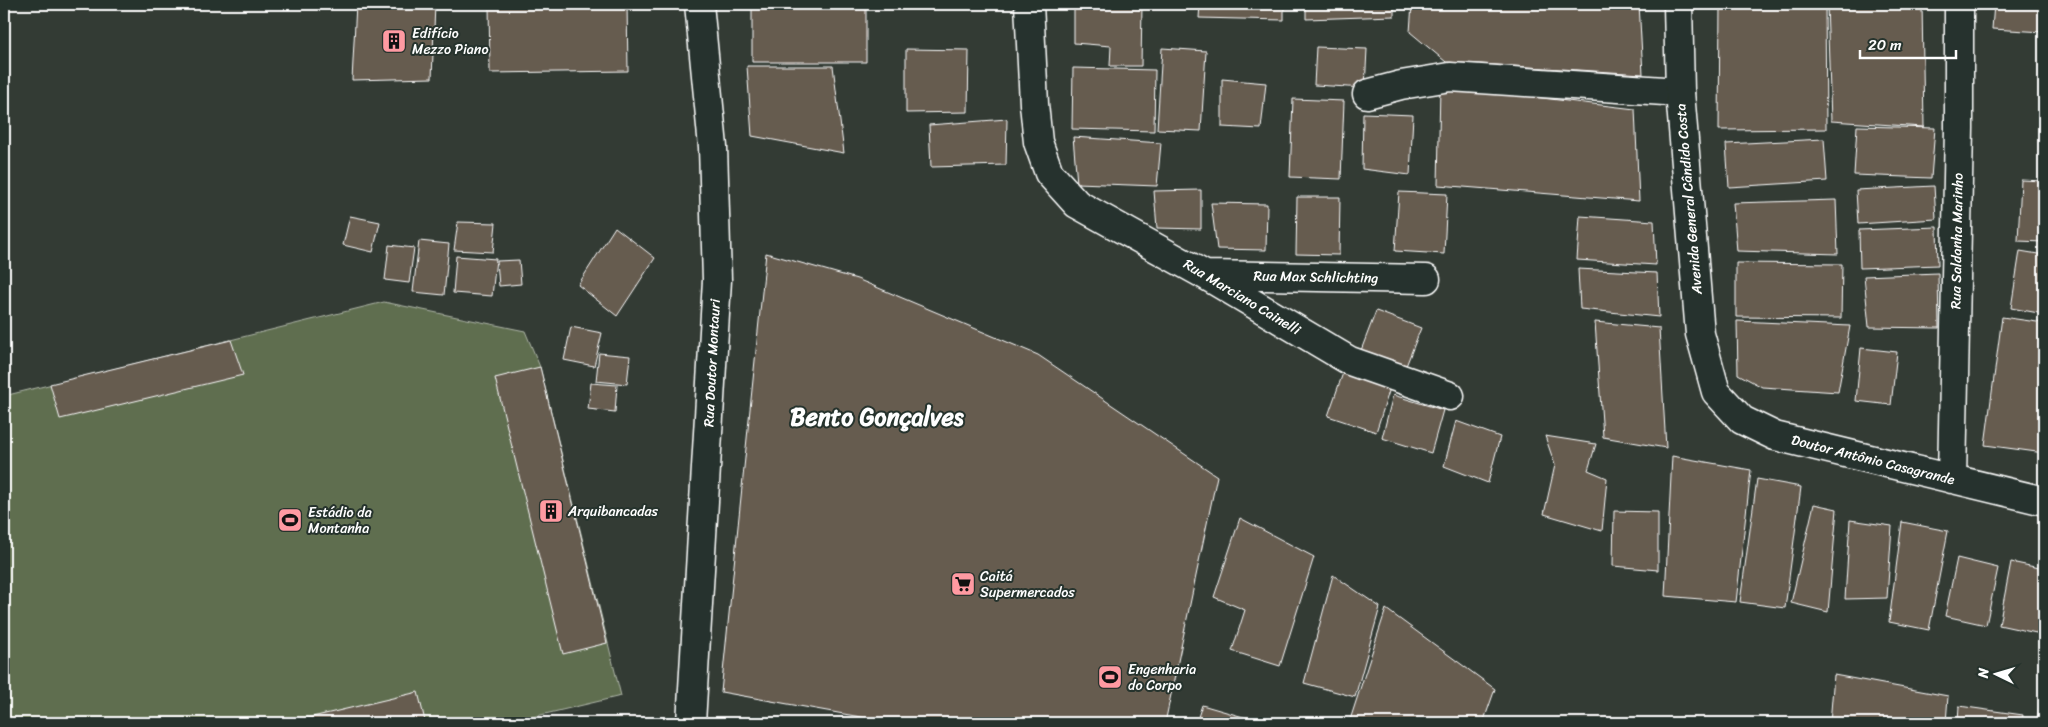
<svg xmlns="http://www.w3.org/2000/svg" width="2048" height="727" viewBox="0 0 2048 727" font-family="Sriracha,sans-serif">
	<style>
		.green { fill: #5f6e50; stroke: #afb6a8 }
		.building { fill: #665b50; stroke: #fff }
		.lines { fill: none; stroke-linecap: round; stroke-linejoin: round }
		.minor-casing { stroke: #fff; stroke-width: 31 }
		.major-casing { stroke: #fff; stroke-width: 31 }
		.minor { stroke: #26332d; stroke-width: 28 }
		.major { stroke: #26332d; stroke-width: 28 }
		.labels { text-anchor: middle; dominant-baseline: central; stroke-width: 4; stroke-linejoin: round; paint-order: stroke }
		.poi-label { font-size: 14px; fill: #fff; stroke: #26332d; text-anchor: start }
		.street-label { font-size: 14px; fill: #fff; stroke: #26332d }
		.town-label { font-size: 24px; font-weight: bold; fill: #fff; stroke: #26332d }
	</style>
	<rect width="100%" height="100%" fill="#333b34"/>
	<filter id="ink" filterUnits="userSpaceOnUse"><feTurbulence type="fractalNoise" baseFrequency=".02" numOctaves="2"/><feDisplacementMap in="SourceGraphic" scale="10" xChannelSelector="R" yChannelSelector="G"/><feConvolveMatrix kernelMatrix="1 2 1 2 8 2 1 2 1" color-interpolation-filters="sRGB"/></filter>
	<g filter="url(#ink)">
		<!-- green -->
		<path class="green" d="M384,302L525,331L540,367L621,696L507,723H4V396Z"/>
		<!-- building -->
		<path class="building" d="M356,4H435L432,78L352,80Z
			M489,4H627L628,71L490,73Z
			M785,4H866V62H752V5Z
			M1074,4H1142L1141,66H1110L1111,46L1074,43Z
			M1200,4H1284V20L1199,18Z
			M1306,4H1394V16L1306,19Z
			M1412,4H1639L1643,74L1446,62L1410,32Z
			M1720,4H1825L1826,129L1719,130Z
			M1827,4H1922L1924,127L1831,121Z
			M1994,4H2044V32L1992,29Z
			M1316,47L1367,49L1365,88L1314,85Z
			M1162,48L1206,51L1201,131L1157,129Z
			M906,49L969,50L968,112L906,113Z
			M747,66H833L844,153L752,136Z
			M1073,68L1155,70L1154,131L1072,129Z
			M1222,79L1266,83L1261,129L1222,127Z
			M1440,86L1635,109L1639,201L1438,185Z
			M1293,99L1344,101L1341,179L1290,177Z
			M1363,113L1413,115L1410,175L1362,169Z
			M1007,119L1006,165L931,167L929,125Z
			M1857,126L1935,128L1931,178L1854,175Z
			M1073,137L1161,143L1157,186L1077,183Z
			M1824,139L1827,181L1729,187L1726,144Z
			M2021,180L2044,181V242L2018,241Z
			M1934,186L1936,219L1858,224L1856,190Z
			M1201,190V229L1157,228L1154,191Z
			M1399,192L1447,194L1444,254L1395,251Z
			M1297,197H1340L1339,255L1296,254Z
			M1836,200L1838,254L1737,251L1733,203Z
			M1211,203L1267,204L1266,250L1217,249Z
			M350,216L380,222L373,252L343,245Z
			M1580,216L1654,221L1656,265L1577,260Z
			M458,222L496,223L493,252L454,250Z
			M615,227L655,258L617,316L578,285Z
			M1937,227L1938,265L1860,268L1859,230Z
			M419,241L449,244L444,295L413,292Z
			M389,245L414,248L409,283L385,280Z
			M2020,251L2044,255V314L2011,308Z
			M766,253L857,279L1038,355L1217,476L1165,723H894L721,692Z
			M456,256L496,259L492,296L453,293Z
			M519,260L521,284L499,286L497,261Z
			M1736,263L1842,264L1841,318L1736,317Z
			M1578,269L1657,273L1659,317L1580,309Z
			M1938,273L1939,328L1869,327L1864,276Z
			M1376,311L1421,328L1404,371L1360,353Z
			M2002,317L2044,323V453L1985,445Z
			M1737,321L1850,326L1838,392L1762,387L1738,374Z
			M1595,322L1659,328L1666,448L1603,437Z
			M571,327L602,333L594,366L564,360Z
			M231,340L243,375L60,419L50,384Z
			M1861,348L1897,352L1891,405L1856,401Z
			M599,353L630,356L627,384L596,381Z
			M540,367L607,643L563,654L495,378Z
			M1344,370L1391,385L1376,432L1328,416Z
			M591,383L617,385L615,412L588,409Z
			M1393,395L1443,410L1431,453L1382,438Z
			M1456,421L1500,437L1488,483L1444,466Z
			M1545,436L1596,444L1588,470L1607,478L1602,531L1544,514L1555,465Z
			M1672,456L1751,470L1736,602L1665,596Z
			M1757,479L1801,487L1785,608L1740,602Z
			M1814,504L1837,509L1828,612L1791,603Z
			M1614,511L1658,512V570L1613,566Z
			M1240,518L1314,557L1280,666L1232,651L1245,610L1214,597Z
			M1850,520L1892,526L1887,598L1845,599Z
			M1902,522L1948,531L1929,630L1889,622Z
			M1957,558L1998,568L1986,625L1945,616Z
			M2011,562L2044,569V617L2041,634L1999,625Z
			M1333,575L1380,607L1355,697L1304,683Z
			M1386,609L1495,689L1483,723H1349Z
			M1834,675L1948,696L1946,723H1830Z
			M418,692L425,721L417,723H287Z
			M1202,705L1264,723H1196Z
			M1959,706L2023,715L2022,723H1958Z
			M2039,708L2044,709V723H2037Z"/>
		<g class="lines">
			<defs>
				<path id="minor" d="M1029,4L1034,104L1038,142L1049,173L1077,204L1205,275L1350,361L1450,396
					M1367,94L1401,85L1450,77L1680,92
					M1207,275L1426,279"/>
				<path id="major" d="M1678,4L1680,92L1700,334L1716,392L1742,420L1775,436L2044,501
					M1952,479L1959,128V4
					M691,723L717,280L713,147L699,4"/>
			</defs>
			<!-- minor casing -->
			<use href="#minor" class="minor-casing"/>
			<!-- major casing -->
			<use href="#major" class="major-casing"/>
			<!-- minor -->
			<use href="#minor" class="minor"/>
			<!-- major -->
			<use href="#major" class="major"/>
		</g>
	</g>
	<!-- icons -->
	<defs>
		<symbol id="building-square" viewBox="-11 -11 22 22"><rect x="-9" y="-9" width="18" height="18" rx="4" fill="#ff9aa2" stroke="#26332d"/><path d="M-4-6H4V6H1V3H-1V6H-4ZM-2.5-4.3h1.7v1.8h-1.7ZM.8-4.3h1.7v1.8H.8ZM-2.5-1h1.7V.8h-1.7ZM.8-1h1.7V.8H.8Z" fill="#111"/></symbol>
		<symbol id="stadium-square" viewBox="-11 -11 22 22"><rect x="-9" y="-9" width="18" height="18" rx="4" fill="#ff9aa2" stroke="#26332d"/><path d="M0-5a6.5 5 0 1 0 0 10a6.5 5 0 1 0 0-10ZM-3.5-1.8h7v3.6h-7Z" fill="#111"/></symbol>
		<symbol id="supermarket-square" viewBox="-11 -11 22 22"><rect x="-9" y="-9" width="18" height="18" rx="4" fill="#ff9aa2" stroke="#26332d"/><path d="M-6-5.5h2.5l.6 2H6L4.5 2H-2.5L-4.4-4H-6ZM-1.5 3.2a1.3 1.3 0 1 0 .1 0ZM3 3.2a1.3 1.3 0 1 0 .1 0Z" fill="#111"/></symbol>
	</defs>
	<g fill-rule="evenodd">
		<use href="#building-square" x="380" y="27" width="28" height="28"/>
		<use href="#building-square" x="537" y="497" width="28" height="28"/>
		<use href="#stadium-square" x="276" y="506" width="28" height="28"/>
		<use href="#supermarket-square" x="949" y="570" width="28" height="28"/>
		<use href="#stadium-square" x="1096" y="663" width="28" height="28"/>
	</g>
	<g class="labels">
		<!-- poi labels -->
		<g class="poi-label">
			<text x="412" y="33">Edifício<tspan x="412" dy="16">Mezzo Piano</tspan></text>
			<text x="568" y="511">Arquibancadas</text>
			<text x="308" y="512">Estádio da<tspan x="308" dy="16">Montanha</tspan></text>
			<text x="980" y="576">Caitá<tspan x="980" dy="16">Supermercados</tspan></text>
			<text x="1128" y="669">Engenharia<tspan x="1128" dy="16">do Corpo</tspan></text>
		</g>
		<!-- street labels -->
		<g class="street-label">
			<text transform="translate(1689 199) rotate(-95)">Avenida General Cândido Costa</text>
			<text transform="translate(1957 241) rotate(-89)">Rua Saldanha Marinho</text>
			<text transform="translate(1316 277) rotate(1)">Rua Max Schlichting</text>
			<text transform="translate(1242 297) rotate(31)">Rua Marciano Cainelli</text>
			<text transform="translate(712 363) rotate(-87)">Rua Doutor Montauri</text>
			<text transform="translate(1873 460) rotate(14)">Doutor Antônio Casagrande</text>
		</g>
		<!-- town labels -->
		<g class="town-label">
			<text x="877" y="417">Bento Gonçalves</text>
		</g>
	</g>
	<!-- margin -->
	<rect width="2048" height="727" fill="none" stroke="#26332d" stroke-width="20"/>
	<rect x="10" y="10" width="2028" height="707" fill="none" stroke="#fff" stroke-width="2" filter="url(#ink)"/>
	<!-- north arrow -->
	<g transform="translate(1996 674) rotate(275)" stroke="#26332d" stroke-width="4" paint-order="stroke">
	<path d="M0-4L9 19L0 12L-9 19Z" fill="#ffffff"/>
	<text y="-8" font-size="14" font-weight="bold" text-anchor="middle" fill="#ffffff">N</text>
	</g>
	<!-- scale -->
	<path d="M1860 50v8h96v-8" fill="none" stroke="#ffffff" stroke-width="2.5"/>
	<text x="1868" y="50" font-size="15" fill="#ffffff" stroke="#26332d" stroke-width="4" paint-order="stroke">20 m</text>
</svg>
